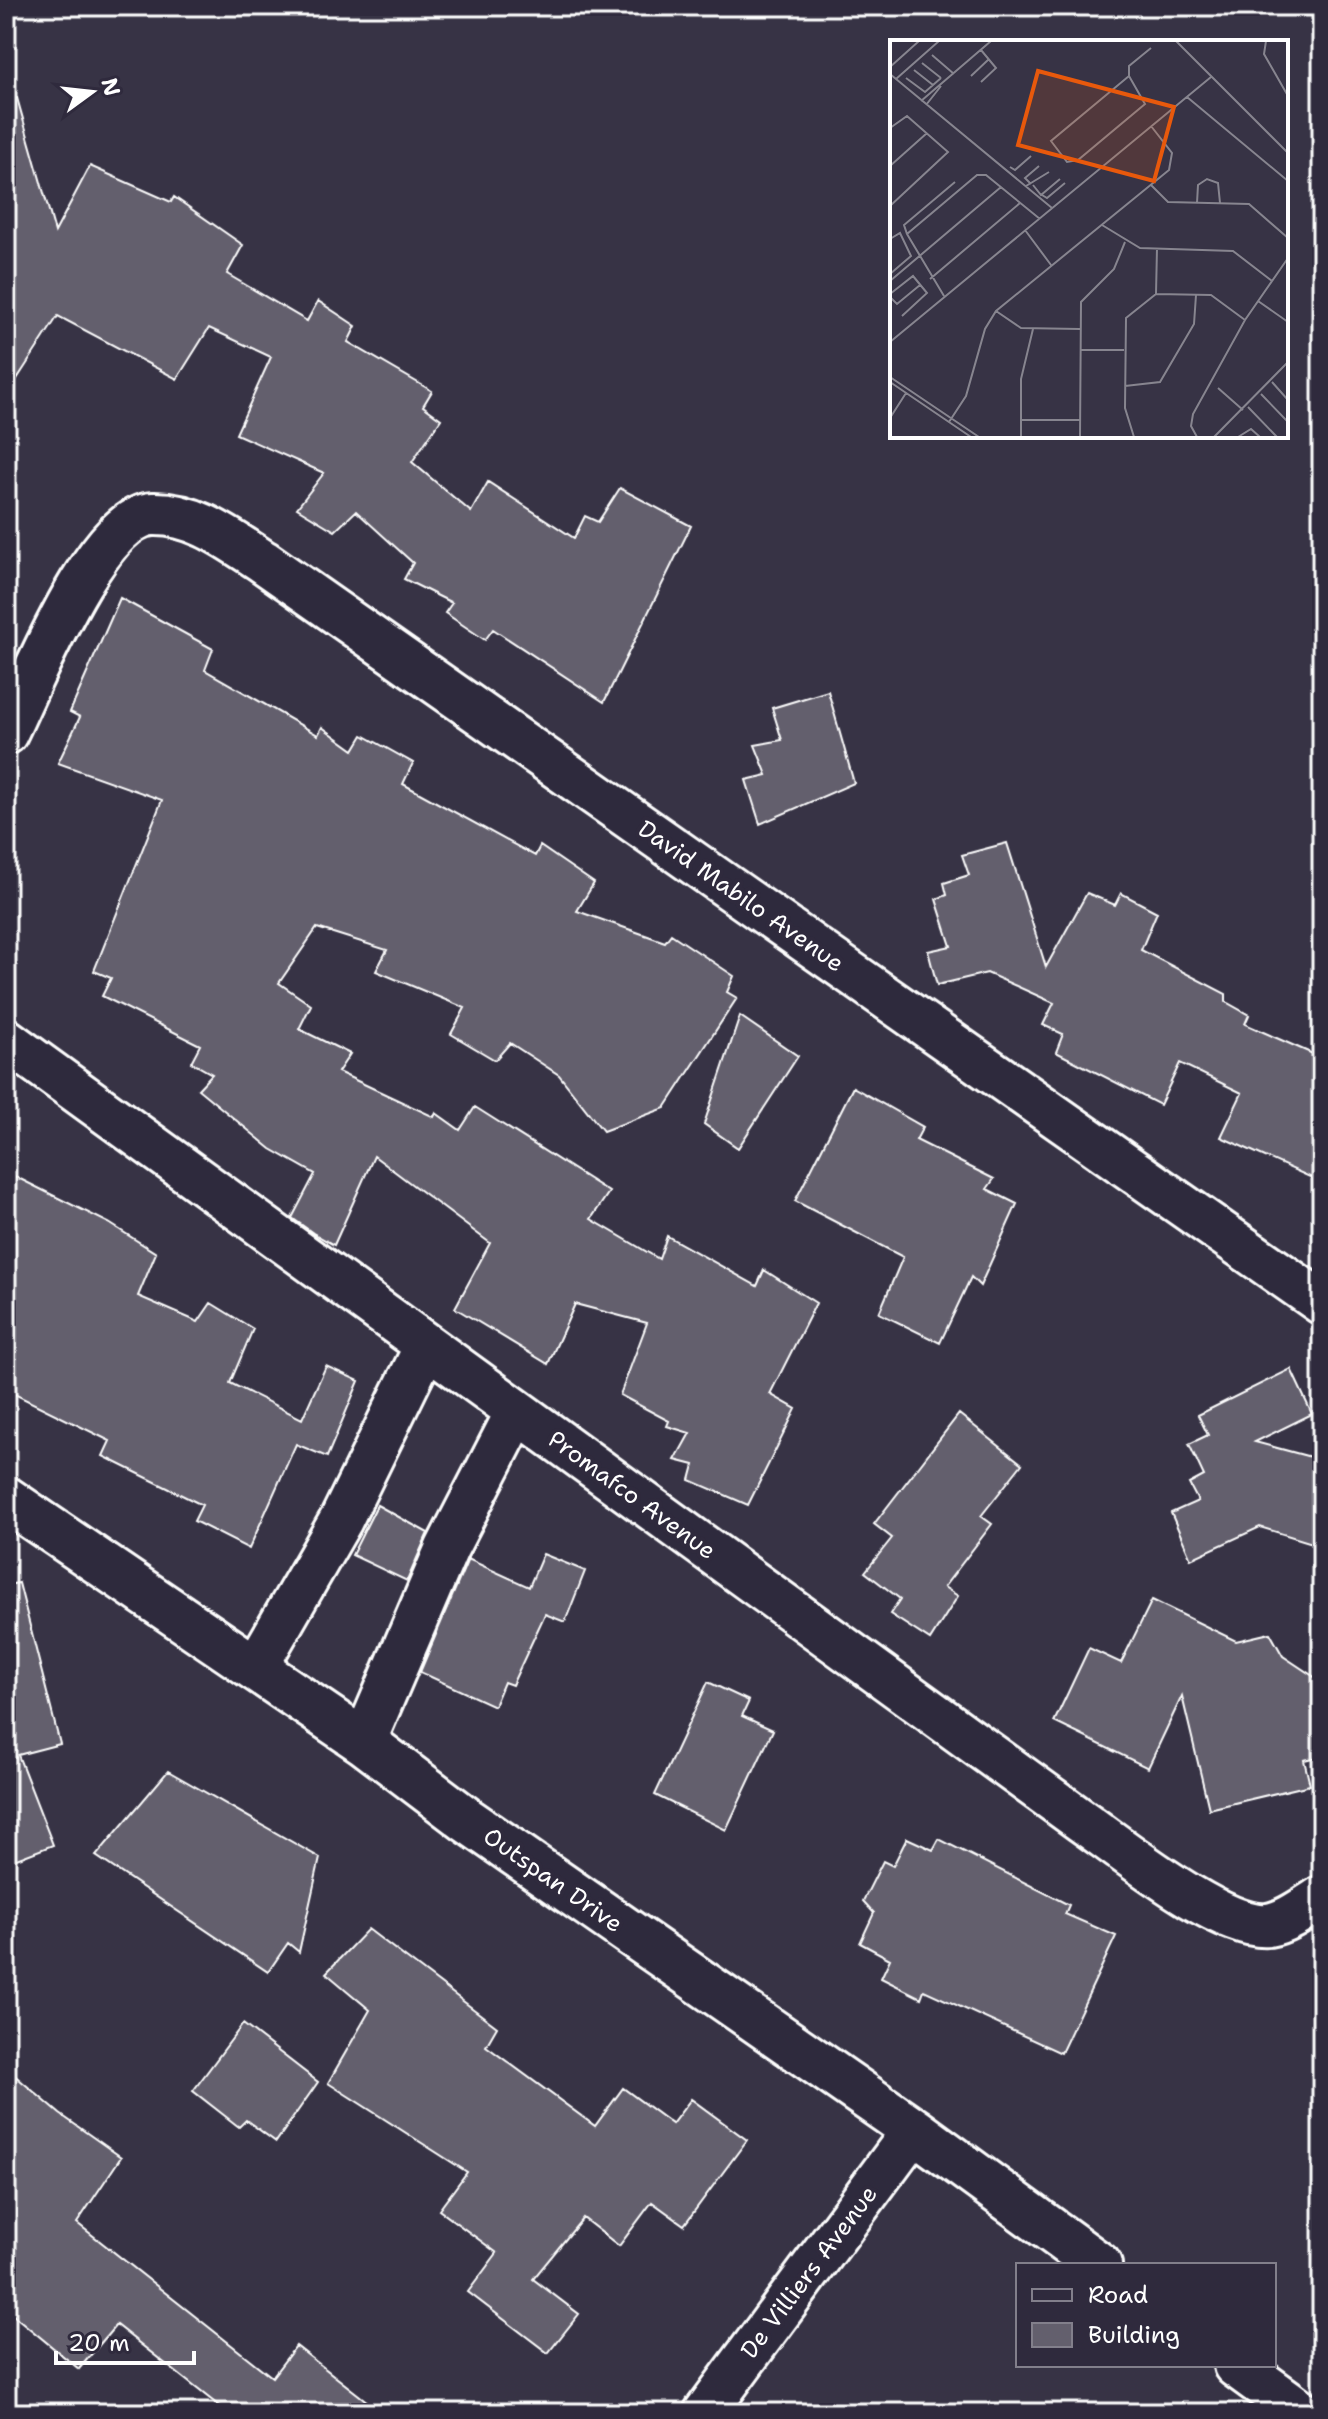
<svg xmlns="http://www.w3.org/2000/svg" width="1328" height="2419" viewBox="0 0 1328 2419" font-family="'Shantell Sans',sans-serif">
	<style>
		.building { fill: #635f6d; stroke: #fff; stroke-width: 2 }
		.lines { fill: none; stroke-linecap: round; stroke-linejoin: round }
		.street-casing { stroke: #fff; stroke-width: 48 }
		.secondary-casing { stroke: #fff; stroke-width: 50 }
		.street { stroke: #2f2a3d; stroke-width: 42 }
		.secondary { stroke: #2f2a3d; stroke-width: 44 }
		.labels { text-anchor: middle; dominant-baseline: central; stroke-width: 8; stroke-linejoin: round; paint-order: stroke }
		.street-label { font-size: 24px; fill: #fff; stroke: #2f2a3d }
		.inset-road { fill: none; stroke: #87858f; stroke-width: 2 }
		.view { fill: #e8590c; fill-opacity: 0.15; stroke: #e8590c; stroke-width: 4 }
		.inset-edge { fill: none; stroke: #fff; stroke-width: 4 }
	</style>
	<rect width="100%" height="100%" fill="#373345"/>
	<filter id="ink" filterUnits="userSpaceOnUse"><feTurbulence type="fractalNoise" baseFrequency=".0125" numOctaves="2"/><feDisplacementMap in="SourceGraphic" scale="16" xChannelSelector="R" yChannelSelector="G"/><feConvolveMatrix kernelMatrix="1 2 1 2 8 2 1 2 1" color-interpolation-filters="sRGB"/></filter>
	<g filter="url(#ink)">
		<!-- building -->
		<path class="building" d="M17,98L55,232L90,166L171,202L174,197L243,245L227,274L307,321L318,301L356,326L348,342L432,391L423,406L441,419L412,462L471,512L488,482L574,538L585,516L598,522L620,488L691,526L604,702L493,629L485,640L445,613L452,603L404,579L413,563L356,511L335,531L297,508L324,473L236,434L271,357L209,328L177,379L58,316L6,396V99Z
			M120,598L213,649L205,670L318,735L322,727L354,750L363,735L413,763L403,784L535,856L540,846L594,883L577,911L665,942L671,934L734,976L727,992L737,998L665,1108L603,1131L559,1075L510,1043L495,1060L451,1034L465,1008L376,971L387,950L317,928L279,983L311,1005L299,1029L350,1054L338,1072L434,1117L436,1113L460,1130L475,1107L609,1192L591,1219L659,1259L667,1236L757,1286L764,1270L816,1303L770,1394L796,1409L748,1505L690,1480L694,1465L675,1460L690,1433L667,1426L669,1421L620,1395L647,1323L575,1304L548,1364L455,1308L490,1243L374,1156L334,1245L313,1233L292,1218L315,1174L271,1149L198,1089L212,1074L191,1062L200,1045L102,996L111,978L94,971L162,800L58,763L80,717L70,712Z
			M828,691L854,783L760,824L746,780L767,775L755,745L782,740L772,708Z
			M1007,843L1046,967L1087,893L1115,905L1121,893L1157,912L1141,950L1226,994V1002L1249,1015L1245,1024L1322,1058V1158L1312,1178L1221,1137L1242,1093L1180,1063L1160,1105L1056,1052L1063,1034L1043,1025L1054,1003L987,973L937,985L928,951L951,946L936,899L947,895L944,883L969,875L962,855Z
			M740,1016L798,1056L738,1148L704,1124Z
			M853,1087L923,1127L916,1140L994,1179L987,1189L1017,1204L980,1286L971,1277L940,1343L879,1313L903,1257L795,1201Z
			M6,1172L109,1223L156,1253L138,1296L198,1322L211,1303L253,1329L230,1383L302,1419L326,1366L359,1381L327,1457L296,1444L249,1549L194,1521L202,1505L103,1456L110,1441L6,1390Z
			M1291,1369L1312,1414L1255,1442L1322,1460V1546L1260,1527L1191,1559L1171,1513L1198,1501L1189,1484L1204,1476L1189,1444L1208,1435L1198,1415Z
			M959,1414L1022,1464L981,1516L992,1524L944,1587L958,1596L930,1640L890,1614L900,1599L865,1572L892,1538L874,1524Z
			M377,1505L428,1533L407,1581L352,1555Z
			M543,1554L585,1571L565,1622L545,1614L512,1685L504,1682L494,1706L420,1672L468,1559L529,1587Z
			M19,1583L60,1744L18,1755L53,1845L6,1863V1585Z
			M1152,1600L1236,1641L1270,1633L1283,1656L1322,1682V1756L1304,1760L1310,1785L1209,1809L1182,1696L1148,1768L1054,1722L1089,1648L1121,1663Z
			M708,1682L749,1701L742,1716L773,1730L726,1830L655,1795Z
			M168,1771L320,1858L299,1952L288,1943L268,1972L96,1856Z
			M907,1838L933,1850L939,1839L1069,1905L1065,1914L1116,1936L1061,2053L924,1990L921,1998L881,1978L890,1959L860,1943L874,1913L863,1901L883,1861L893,1866Z
			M368,1929L497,2027L486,2046L595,2126L623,2088L672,2124L691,2099L747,2140L684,2225L652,2202L619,2246L583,2218L533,2279L579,2314L548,2353L468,2292L497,2253L439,2210L467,2172L328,2083L370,2010L326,1973Z
			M243,2024L318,2082L276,2142L246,2120L239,2127L193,2091Z
			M6,2068L60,2114L121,2157L77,2223L272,2377L296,2346L382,2413H228L116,2325L79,2369L6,2309Z"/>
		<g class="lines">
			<defs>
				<path id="street" d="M6,733C30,685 96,516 153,514C196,513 230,540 264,562L1322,1303
					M6,1040L1082,1821C1122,1849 1222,1930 1268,1925C1287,1922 1306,1907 1322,1897
					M255,1669L341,1520L426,1346
					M364,1742L447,1548L517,1412
					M705,2413L914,2130"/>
				<path id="secondary" d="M6,1499L364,1742L467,1820L914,2130L1099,2265
					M1236,2365L1302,2413"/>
			</defs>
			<!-- street casing -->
			<use href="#street" class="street-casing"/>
			<!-- secondary casing -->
			<use href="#secondary" class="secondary-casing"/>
			<!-- street -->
			<use href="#street" class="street"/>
			<!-- secondary -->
			<use href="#secondary" class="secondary"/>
		</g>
	</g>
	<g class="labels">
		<!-- street labels -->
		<g class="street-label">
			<text transform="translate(741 896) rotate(35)">David Mabilo Avenue</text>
			<text transform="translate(632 1495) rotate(36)">Promafco Avenue</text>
			<text transform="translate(553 1880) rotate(35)">Outspan Drive</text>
			<text transform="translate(809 2272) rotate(-53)">De Villiers Avenue</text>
		</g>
	</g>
	<!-- overview -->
	<g transform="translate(890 40)">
		<rect width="398" height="398" fill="#373345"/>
		<path class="inset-road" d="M286,1L398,113M376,1L374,14L398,56M91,10L106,28L91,42M42,15L64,34M32,23L51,38M0,27L29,1M24,30L43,45M0,34L162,168M81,36L99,19M239,36L255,64L188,120L177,122L161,101ZM239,36V26L261,8M16,38L35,52L51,38M6,39L49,1M297,57L398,141M31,61L101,1M36,65L51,46M0,88L17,76L58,112L0,166M0,126L37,93M120,127L125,130L141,116M141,144L135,138L149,126M143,145L151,155L170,139M261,145L278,162L359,164L398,198M136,146L159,132M152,155L157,158L175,143M307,163L308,145L317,139L328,143L330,163M212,185L250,208L343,211L382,241M135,190L161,225M17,194L14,185L65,142M0,199L10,193L21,216L0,234M40,239L130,163M0,241L111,147M0,254L23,236L37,253L12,276M266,254L267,208M54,256L17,194L87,135H96L150,179M0,257L7,264L30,245M368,261L398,282M106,271L131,288L190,289M0,302L321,37M190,310H234M0,337L89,397M0,342L81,397M382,342L398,360M235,346L270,342L304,284L306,255M328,348L353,370M371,354L398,382M358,367L387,397M0,378L16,353M131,380H190M59,382L76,356L95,289L106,271L279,130L282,113L261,86M131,397V339L143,289M190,397L191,262L224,229L235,202M244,397L235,368L236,278L266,254L321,255L355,280M307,397L301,386L303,374L355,280L398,218M324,397L398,322M348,397L361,389L370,397"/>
		<path class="view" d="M148,31L284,67L264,141L128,105Z"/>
		<rect width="398" height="398" class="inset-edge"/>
	</g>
	<!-- margin -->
	<rect width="1328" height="2419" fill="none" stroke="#2f2a3d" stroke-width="32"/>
	<rect x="16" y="16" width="1296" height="2387" fill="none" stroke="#fff" stroke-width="3" filter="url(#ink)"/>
	<!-- legend -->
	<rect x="1016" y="2263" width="260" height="104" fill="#2f2a3d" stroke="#827f8b" stroke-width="2"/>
	<rect x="1032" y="2289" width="40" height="12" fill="#2f2a3d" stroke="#827f8b" stroke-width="2"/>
	<text x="1088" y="2303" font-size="24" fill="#ffffff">Road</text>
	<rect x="1032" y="2323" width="40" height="24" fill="#635f6d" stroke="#827f8b" stroke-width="2"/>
	<text x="1088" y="2343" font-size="24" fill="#ffffff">Building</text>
	<!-- north arrow -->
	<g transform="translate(92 92) rotate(75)" stroke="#2f2a3d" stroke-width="6" paint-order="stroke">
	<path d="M0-6L14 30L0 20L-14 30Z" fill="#ffffff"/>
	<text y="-12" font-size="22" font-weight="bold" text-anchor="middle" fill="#ffffff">N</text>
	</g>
	<!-- scale -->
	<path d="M56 2351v12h138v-12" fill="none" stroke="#ffffff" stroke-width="4"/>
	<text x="68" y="2351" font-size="24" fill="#ffffff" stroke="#2f2a3d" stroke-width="6" paint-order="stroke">20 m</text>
</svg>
